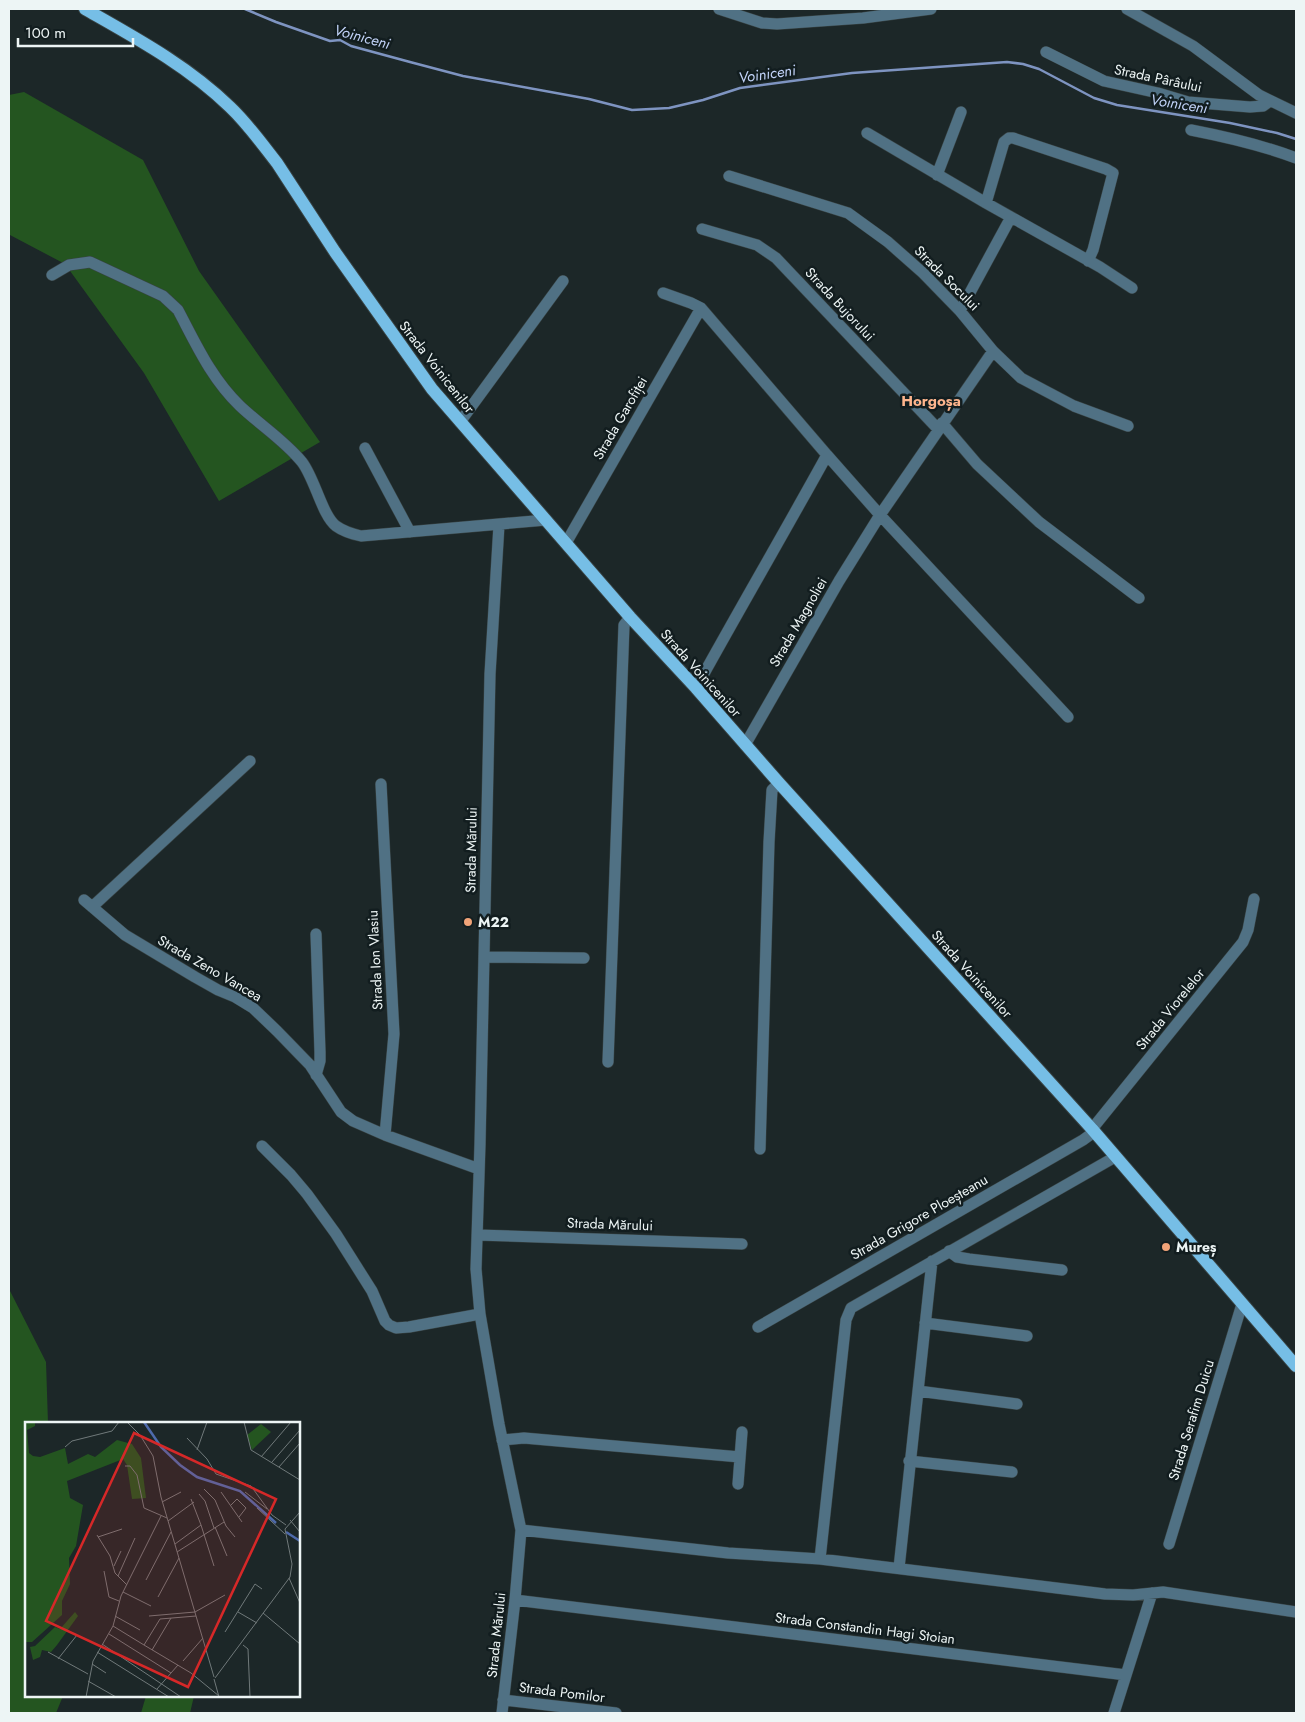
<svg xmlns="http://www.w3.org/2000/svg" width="1305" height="1722" viewBox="0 0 1305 1722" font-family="Jost,sans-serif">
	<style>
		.green { fill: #245520 }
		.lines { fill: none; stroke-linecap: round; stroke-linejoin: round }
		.stream { stroke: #7e94c1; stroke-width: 2.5 }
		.minor-casing { stroke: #394445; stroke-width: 12 }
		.major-casing { stroke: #394445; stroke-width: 14 }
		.minor { stroke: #507184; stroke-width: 11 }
		.major { stroke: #76bee6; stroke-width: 12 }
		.poi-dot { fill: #f0a378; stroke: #121d1f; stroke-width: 2 }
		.labels { text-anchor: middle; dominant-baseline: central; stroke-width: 5; stroke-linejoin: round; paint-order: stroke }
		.street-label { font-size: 14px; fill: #edf5f5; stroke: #121d1f }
		.poi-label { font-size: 14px; font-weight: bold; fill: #edf5f5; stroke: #121d1f; text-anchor: start }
		.water-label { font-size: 15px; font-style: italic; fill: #c1d2f7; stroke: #121d1f }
		.neighbourhood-label { font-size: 15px; font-weight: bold; fill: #feb58d; stroke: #121d1f }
		.inset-river { fill: none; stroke: #4e6aab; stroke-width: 2.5 }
		.inset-road { fill: none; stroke: #70797a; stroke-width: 1 }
		.view { fill: #d62828; fill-opacity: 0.15; stroke: #d62828; stroke-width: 2.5 }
		.inset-edge { fill: none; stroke: #edf5f5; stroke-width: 2.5 }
	</style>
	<rect width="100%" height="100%" fill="#1c2728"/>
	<!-- green -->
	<path class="green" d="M24,92L143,160L199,271L320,442L219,501L144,373L65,264L10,235L9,236V95Z
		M9,1289L46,1362L48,1423H26V1696H63L56,1713H9Z
		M146,1696H194L190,1713H141Z"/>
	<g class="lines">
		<!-- stream -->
		<path class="stream" d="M245,9L276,22L330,41L340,40L351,46L410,62L463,76L589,99L632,110L669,108L703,100L740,88L852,73L1007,62L1023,64L1039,69L1094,98L1117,105L1230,123L1277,133L1296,139"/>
		<defs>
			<path id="minor" d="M719,9L762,23L777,24L863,18L931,9
				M1127,9L1193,46L1259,95L1296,113
				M1046,52L1104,81L1158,93L1188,102L1250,107L1263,106L1270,101
				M1191,130C1227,137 1262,145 1296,158
				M867,133L986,203L1100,267L1132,288
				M937,175L961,112
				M729,176L848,213L888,242L923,273L960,311L993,351L1021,378L1074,406L1128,426
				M986,203L1004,142L1009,138H1013L1106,169L1113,173L1093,250L1088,261
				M702,229L757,245L776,258L938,429
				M52,275L69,265L90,262L163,296L178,310C196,344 211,378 240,406C260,425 284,440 302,462C315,479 322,515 336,526C343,531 352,534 361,536L546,520
				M663,293L691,303L701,308L827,455C784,533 739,610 696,688
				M960,311L1011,217
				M460,422L563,281
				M942,423L977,464L1039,522L1139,598
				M365,448L410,532
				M827,455L880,515L1068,717
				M499,525L490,674L480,1144L476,1269L480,1314L499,1424L521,1530L515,1600L502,1713
				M566,543L701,308
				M745,745L839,581L880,515L993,351
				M381,784L394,1034L385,1135
				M84,900L125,935L195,977L218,990L235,997L253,1008L277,1031L310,1065L341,1112L353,1121L385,1135L479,1169
				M92,907L250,761
				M484,957L584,958
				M608,1062L624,625L630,617
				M316,1075L320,1061V1052L316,934
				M1092,1129L1243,942L1248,930L1254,899
				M262,1146L291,1175L307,1194L336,1234L372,1291L385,1321L389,1325L396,1328L409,1327L480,1314
				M760,1149L769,842L772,790L779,783
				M1115,1157L851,1308L846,1320L820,1559L1105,1594L1133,1595L1163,1592L1296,1612
				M477,1235L742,1244
				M949,1251L957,1257L969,1259L1062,1270
				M925,1323L1027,1336
				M758,1327L1083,1140L1094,1132
				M918,1391L1017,1404
				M502,1440L524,1438L740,1457
				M909,1461L1012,1472
				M738,1484L742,1432
				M521,1530L728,1553L820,1559
				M1169,1544L1242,1304
				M899,1568L932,1261
				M515,1600L1126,1675
				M503,1700L616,1713
				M1114,1713L1152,1593"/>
			<path id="major" d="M85,9C136,38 188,66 230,107C248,124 262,144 277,163L335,252L432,389L630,617L696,688L779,783L1092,1129L1296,1366"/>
		</defs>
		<!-- minor casing -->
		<use href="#minor" class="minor-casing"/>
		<!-- major casing -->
		<use href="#major" class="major-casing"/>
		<!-- minor -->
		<use href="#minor" class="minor"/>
		<!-- major -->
		<use href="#major" class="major"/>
	</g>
	<!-- markers -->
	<g class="poi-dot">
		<circle cx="468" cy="922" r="5"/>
		<circle cx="1166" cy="1247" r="5"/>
	</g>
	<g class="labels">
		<!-- street labels -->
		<g class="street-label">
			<text transform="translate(1158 78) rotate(12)">Strada Pârâului</text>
			<text transform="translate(947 278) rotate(45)">Strada Socului</text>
			<text transform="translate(840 304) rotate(47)">Strada Bujorului</text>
			<text transform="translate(437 367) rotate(52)">Strada Voinicenilor</text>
			<text transform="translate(620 418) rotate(-60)">Strada Garofiței</text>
			<text transform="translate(798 622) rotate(-60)">Strada Magnoliei</text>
			<text transform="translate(701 673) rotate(48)">Strada Voinicenilor</text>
			<text transform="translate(471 850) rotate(-89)">Strada Mărului</text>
			<text transform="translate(375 960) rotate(-93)">Strada Ion Vlasiu</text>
			<text transform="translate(210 968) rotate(30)">Strada Zeno Vancea</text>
			<text transform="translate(972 974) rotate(48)">Strada Voinicenilor</text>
			<text transform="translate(1170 1009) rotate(-51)">Strada Viorelelor</text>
			<text transform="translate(919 1217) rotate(-30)">Strada Grigore Ploeșteanu</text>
			<text transform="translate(610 1224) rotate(2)">Strada Mărului</text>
			<text transform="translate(1191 1420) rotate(-73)">Strada Serafim Duicu</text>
			<text transform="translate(865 1628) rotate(7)">Strada Constandin Hagi Stoian</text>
			<text transform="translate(496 1635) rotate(-84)">Strada Mărului</text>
			<text transform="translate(562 1692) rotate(7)">Strada Pomilor</text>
		</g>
		<!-- poi labels -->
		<g class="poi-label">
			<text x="478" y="922">M22</text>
			<text x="1176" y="1247">Mureș</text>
		</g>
		<!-- water labels -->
		<g class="water-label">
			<text transform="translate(362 37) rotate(15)">Voiniceni</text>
			<text transform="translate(767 74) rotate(-8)">Voiniceni</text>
			<text transform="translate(1179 104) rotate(9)">Voiniceni</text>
		</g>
		<!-- neighbourhood labels -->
		<g class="neighbourhood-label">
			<text x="931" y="401">Horgoșa</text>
		</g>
	</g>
	<!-- overview -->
	<g transform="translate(25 1422)">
		<rect width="275" height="275" fill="#1c2728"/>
		<path d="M0,0H10V4L2,8L4,31L8,34L15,35L40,26L43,42L63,32L70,35L92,18L107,22L116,36L121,76L107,77L102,43L98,37L42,59L45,76L58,83L51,124L44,136L45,162L37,179V193L7,220H0ZM236,2L246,10L227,28L222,13ZM50,190L53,194L32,223L26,230L17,228L15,235L8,238L5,225L10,224L30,205L35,207Z" fill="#245520"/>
		<path class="inset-river" d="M119,0L136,25L155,43L172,55L215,69L251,101M261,110L275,119"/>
		<path class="inset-road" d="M102,0L115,13L128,34L136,75L189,255M219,0L226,28L275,58M162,16L182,37L191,52L226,64L247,93L261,103M40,25L47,19L87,9L94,0M172,28L182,0M236,35L266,0M247,40L275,8M100,44H105L112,53L119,86L142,96M254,45L275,21M179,67L190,78L201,104L210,115M196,70L217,100M220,70L242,87M174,72L180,79L189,106M137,80L156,70M206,83L212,77L221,86L214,95M232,86L260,112M265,98L275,110M143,99L169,80M176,103L189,144M190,105L202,134M72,113L85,134L90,151L102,163M73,115L97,107M150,122L176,103L166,77M152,130L199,100M89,144L96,129M79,149L84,175L94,179M93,154L110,116M264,156L275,181M121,158L146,110M98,170L126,184M133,175L154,136M170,190L200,173M213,190L232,201M238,191L275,222M90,194L115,208M124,194L170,190M171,194L135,197L119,223L166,251L194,274M88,204L119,223M200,210L230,162L237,167M84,212L146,251M77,222L156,275M218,223L223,227L225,275M127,228L146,196M23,230L63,252M72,230L144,275M33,237L52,213M158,239L178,216M67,242L81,251M190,256L265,155L267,142L260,107L275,90M189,257L194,275M63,259L91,275M132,267L153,243M61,275L68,239L88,204L96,174L136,94"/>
		<path class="view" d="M109,11L251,77L163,265L21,199Z"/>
		<rect width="275" height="275" class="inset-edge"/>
	</g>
	<!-- border -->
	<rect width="1305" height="1722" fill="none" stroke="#edf5f5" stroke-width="20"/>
	<!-- scale -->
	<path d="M18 38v8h115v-8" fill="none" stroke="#edf5f5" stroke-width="2.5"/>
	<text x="25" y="38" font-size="15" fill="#edf5f5" stroke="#121d1f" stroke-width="4" paint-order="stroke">100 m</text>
</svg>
